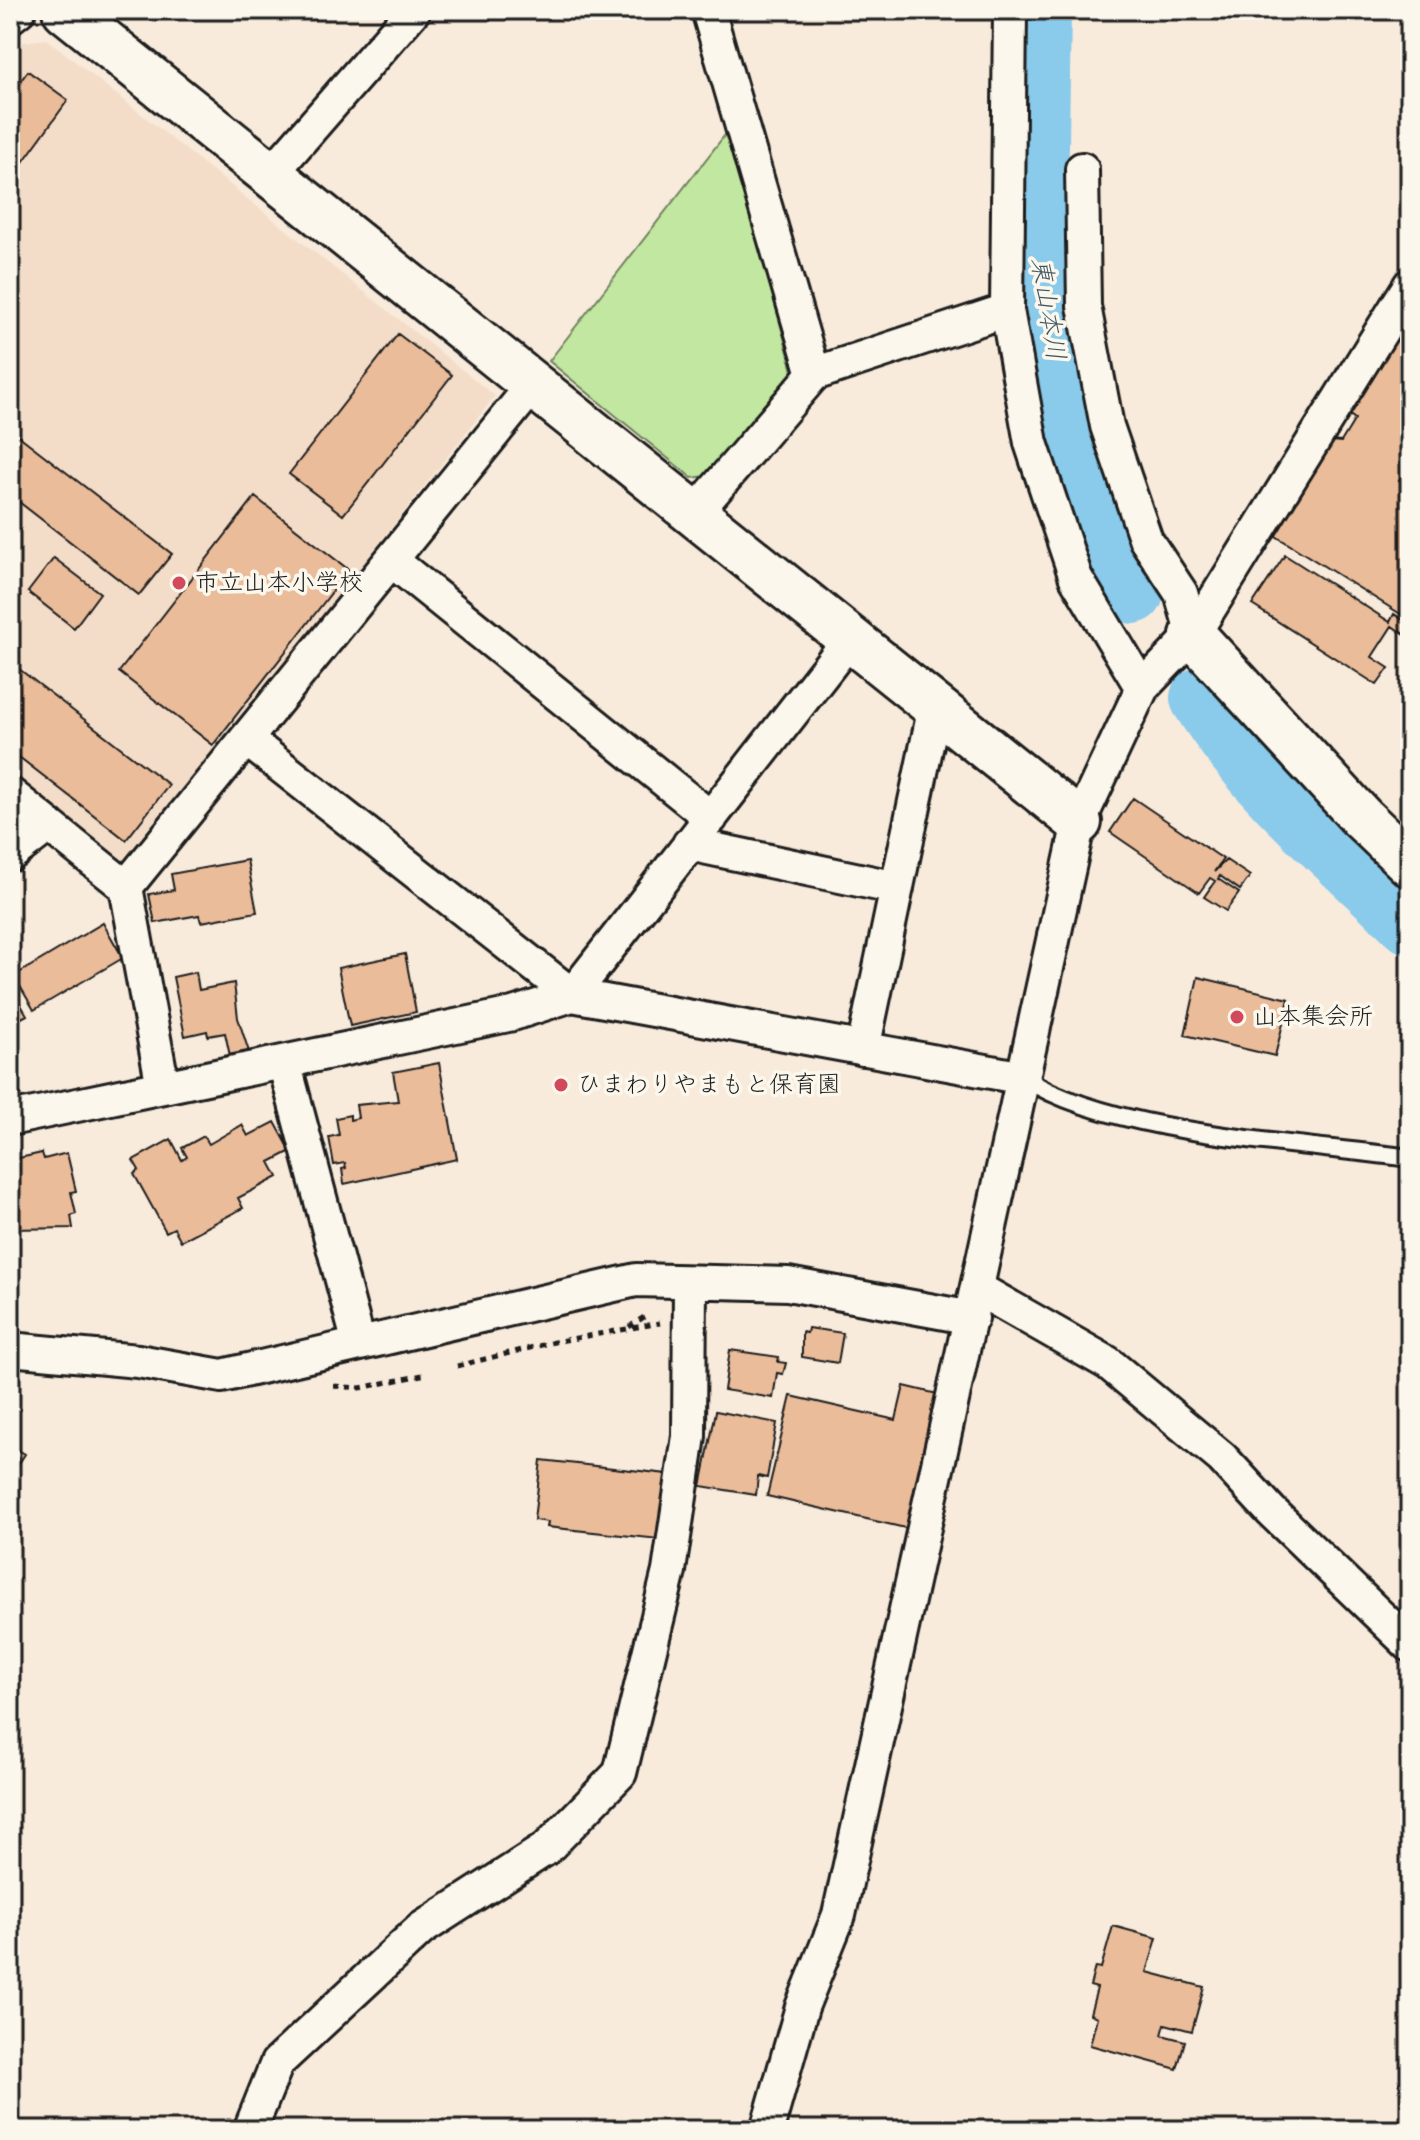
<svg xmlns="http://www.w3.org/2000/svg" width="1420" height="2140" viewBox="0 0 1420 2140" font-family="Kalam,'Klee One',sans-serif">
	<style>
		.built { fill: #f4ddc8 }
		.green { fill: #c2e7a1; stroke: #6f825e; stroke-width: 2 }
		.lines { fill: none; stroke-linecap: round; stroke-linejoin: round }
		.river { stroke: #8acaeb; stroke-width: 62 }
		.building { fill: #eabc9a; stroke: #1c1c1c; stroke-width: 2 }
		.lane-casing { stroke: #1c1c1c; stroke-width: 22 }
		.street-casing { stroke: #1c1c1c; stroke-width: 38 }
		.secondary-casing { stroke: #1c1c1c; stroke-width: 50 }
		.path { stroke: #1c1c1c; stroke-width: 5; stroke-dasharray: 6 6; stroke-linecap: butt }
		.lane { stroke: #fbf7ec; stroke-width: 16 }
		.street { stroke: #fbf7ec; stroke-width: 32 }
		.secondary { stroke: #fbf7ec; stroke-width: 44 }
		.poi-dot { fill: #d1495b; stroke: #fbf7ec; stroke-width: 3 }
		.labels { text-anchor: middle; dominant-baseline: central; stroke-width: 7; stroke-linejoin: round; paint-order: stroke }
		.poi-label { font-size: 24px; fill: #1c1c1c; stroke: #fbf7ec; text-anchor: start }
		.water-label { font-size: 26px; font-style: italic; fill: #425964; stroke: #fbf7ec }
	</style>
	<rect width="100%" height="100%" fill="#f8ebdc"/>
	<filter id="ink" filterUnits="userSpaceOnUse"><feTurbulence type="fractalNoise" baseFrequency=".0125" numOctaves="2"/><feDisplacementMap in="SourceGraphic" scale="16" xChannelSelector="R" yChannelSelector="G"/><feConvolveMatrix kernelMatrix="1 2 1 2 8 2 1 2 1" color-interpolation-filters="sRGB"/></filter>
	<g filter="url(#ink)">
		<!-- built -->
		<path class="built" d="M47,39L495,396L127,865L10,770V61L24,42Z"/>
		<!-- green -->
		<path class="green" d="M728,131L793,371L706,476L692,478L549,361Z"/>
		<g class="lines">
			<!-- river -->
			<path class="river" d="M1040,10L1036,277L1081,482L1115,561L1133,593
				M1201,698C1254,785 1337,853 1410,923"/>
		</g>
		<!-- building -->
		<path class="building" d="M28,71L68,100L10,180V95Z
			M398,334L452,375L343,515L289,474Z
			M1398,338L1410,346V464L1399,480L1410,487L1407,618L1271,533L1331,441L1341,442L1355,419L1347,413Z
			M10,429L172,554L139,595L10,495Z
			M255,497L349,570L213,745L119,672Z
			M1285,555L1390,622L1394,614L1410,624L1408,637L1392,626L1372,657L1389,668L1377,685L1252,605Z
			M54,558L100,593L74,628L28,592Z
			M10,662L169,785L126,840L10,750Z
			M1133,798L1223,859L1214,872L1226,860L1250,876L1240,890L1220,876L1218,879L1239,893L1226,911L1204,897L1215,881L1210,878L1199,893L1110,832Z
			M247,860L257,912L201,922L199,915L155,923L149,894L174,890L171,874Z
			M103,923L123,958L34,1010L14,976Z
			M405,954L416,1012L350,1026L338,968Z
			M196,972L199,990L234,983L238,1018L249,1052L230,1056L225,1033L208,1036L207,1031L185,1036L173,977Z
			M1198,977L1289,999L1275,1056L1185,1035Z
			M10,986L27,1015L10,1024Z
			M439,1063L457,1159L344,1184L342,1169L346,1168L345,1163L334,1165L329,1137L339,1135L336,1118L350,1115V1120L358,1118L356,1105L398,1101L393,1072Z
			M275,1122L291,1151L270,1162L278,1177L238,1198L243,1208L181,1241L174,1228L166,1232L134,1174L139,1170L133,1160L171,1139L182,1160L187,1157L182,1148L204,1136L209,1144L242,1125L248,1136Z
			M42,1153L44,1159L67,1153L76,1191L71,1192L76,1214L71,1216L73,1228L10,1229V1160Z
			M1409,1172H1410V1215L1402,1213Z
			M808,1328L843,1333L838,1363L802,1357V1332L807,1333Z
			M730,1350L779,1357L778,1362L786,1363L783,1374L777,1373L773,1398L724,1390Z
			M904,1386L946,1396L914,1530L767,1496L791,1396L896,1420Z
			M716,1411L777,1423L767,1478L758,1476L756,1495L701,1486Z
			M10,1445L25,1454L10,1477Z
			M541,1460L667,1474L659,1539L547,1527L548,1522L534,1520Z
			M1113,1926L1157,1938L1147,1972L1204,1987L1192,2031L1165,2024L1162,2035L1185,2041L1177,2069L1090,2045L1097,2017L1090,2014L1097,1988L1090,1986L1095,1967L1101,1968Z"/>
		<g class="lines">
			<defs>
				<path id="lane" d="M1024,1078C1113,1135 1302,1143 1410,1158"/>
				<path id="street" d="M708,10L814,374
					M1010,10L1007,310L1031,443L1076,578L1142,688
					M10,17L19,10
					M1082,169L1084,306L1107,426L1146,540L1181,593L1193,635
					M271,174L414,10
					M696,512L814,374L1007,310
					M391,560L711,818
					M246,739L572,995L1024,1078
					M10,794L126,887L163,1087
					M689,844L897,888
					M10,855L49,825
					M126,887L533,385
					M863,1049L935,706
					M284,1062L359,1344
					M10,1119L513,1014L572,995L850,639
					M978,1289L1108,1363L1222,1458L1271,1511L1410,1645
					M10,1349L138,1361L222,1376L636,1280L788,1284L972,1318
					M250,2130L277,2063L421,1929L547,1848L620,1773L669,1571L689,1436L690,1282
					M767,2130L802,2007L839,1915L1079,822L1142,688L1193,635L1410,285"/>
				<path id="secondary" d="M65,10L1079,822
					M1193,635L1361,817L1410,864"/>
			</defs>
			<!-- lane casing -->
			<use href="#lane" class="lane-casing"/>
			<!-- street casing -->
			<use href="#street" class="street-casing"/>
			<!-- secondary casing -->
			<use href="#secondary" class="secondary-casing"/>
			<!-- path -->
			<path class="path" d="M629,1327L647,1315
				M457,1366L554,1342L660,1323
				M334,1386L360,1388L427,1374"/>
			<!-- lane -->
			<use href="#lane" class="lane"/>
			<!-- street -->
			<use href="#street" class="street"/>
			<!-- secondary -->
			<use href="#secondary" class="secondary"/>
		</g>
	</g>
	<!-- markers -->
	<g class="poi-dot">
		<circle cx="179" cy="583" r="8"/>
		<circle cx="1237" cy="1017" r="8"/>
		<circle cx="561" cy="1085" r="8"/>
	</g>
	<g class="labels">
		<!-- poi labels -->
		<g class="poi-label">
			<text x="195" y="583">市立山本小学校</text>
			<text x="1253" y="1017">山本集会所</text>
			<text x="577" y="1085">ひまわりやまもと保育園</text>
		</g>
		<!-- water labels -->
		<g class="water-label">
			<text transform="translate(1047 309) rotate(81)">東山本川</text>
		</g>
	</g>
	<!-- margin -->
	<rect width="1420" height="2140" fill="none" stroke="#fbf7ec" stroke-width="40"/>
	<rect x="20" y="20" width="1380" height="2100" fill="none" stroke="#1c1c1c" stroke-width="3" filter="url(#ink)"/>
</svg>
